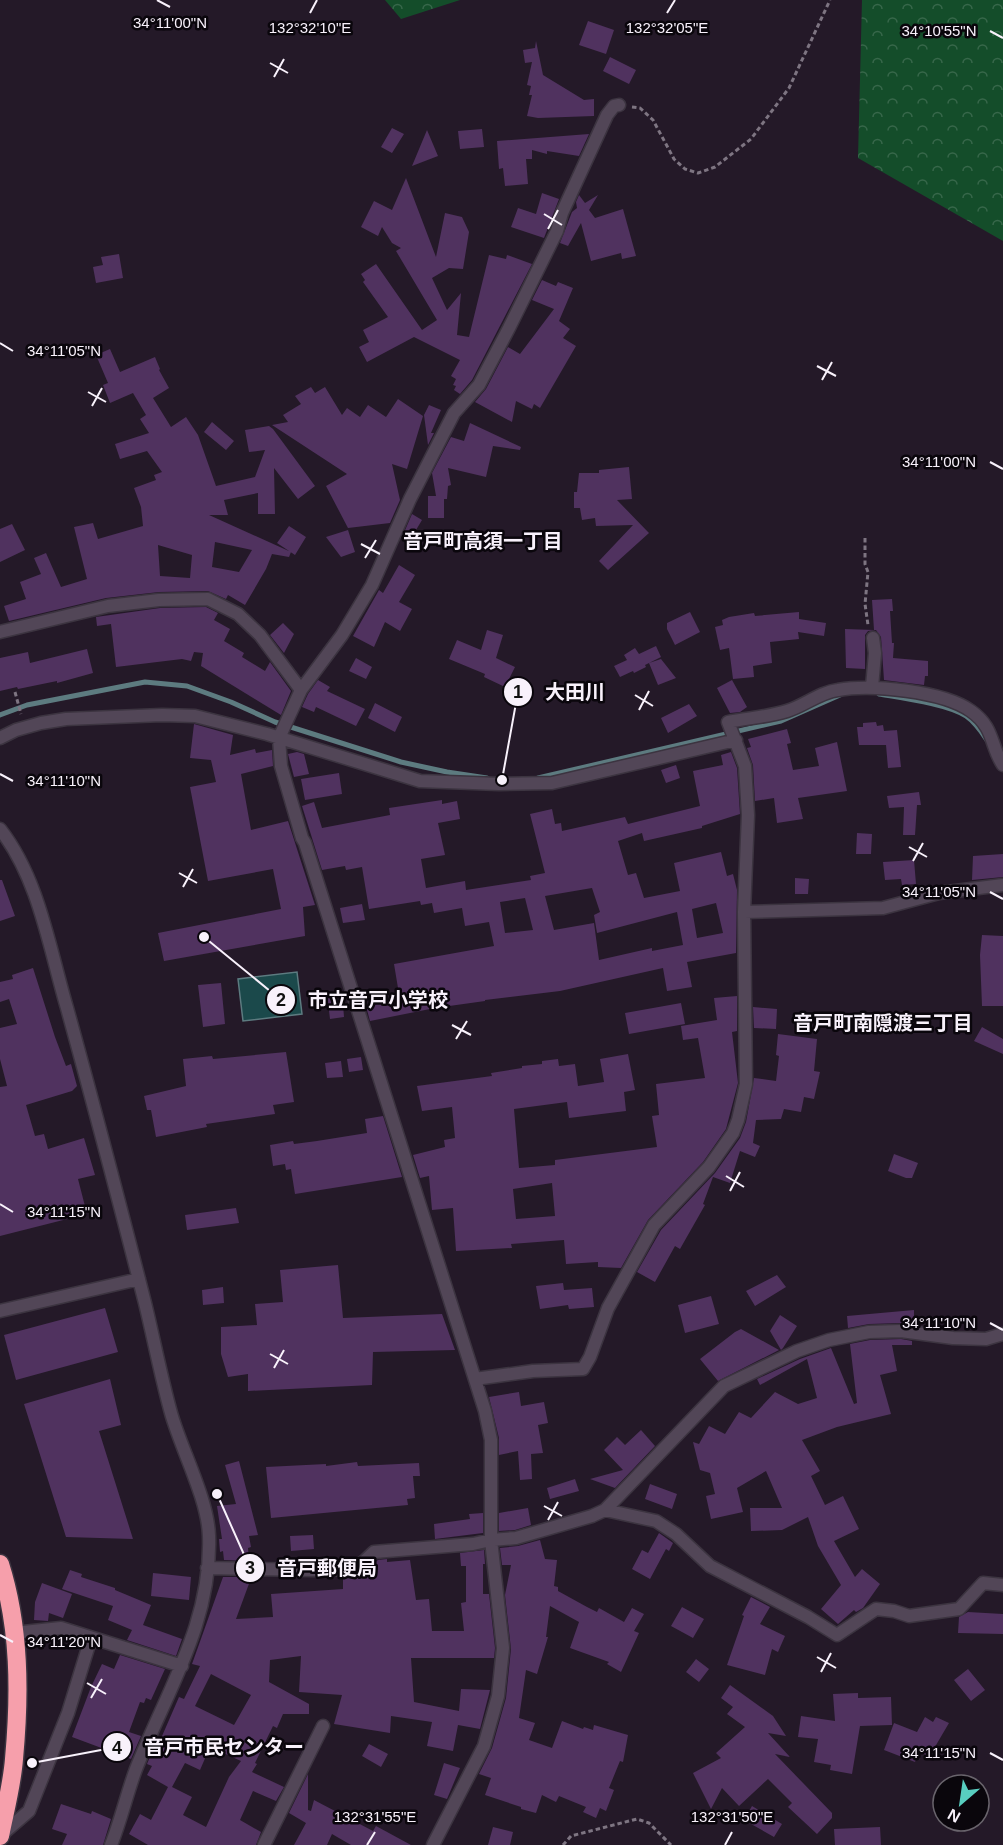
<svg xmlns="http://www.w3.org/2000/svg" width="1003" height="1845" viewBox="0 0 1003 1845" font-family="Helvetica,'Noto Sans JP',sans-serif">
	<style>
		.forest { fill: url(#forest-crowns) }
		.water { fill: #1b494b; stroke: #5d7b80; stroke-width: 1.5 }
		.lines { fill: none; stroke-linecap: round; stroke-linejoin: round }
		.stream { stroke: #5d7b80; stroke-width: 5 }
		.building { fill: #50325f; fill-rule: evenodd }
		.street-casing { stroke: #3c3440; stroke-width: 15 }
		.highway-casing { stroke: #3c3440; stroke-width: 21 }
		.path { stroke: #7e7582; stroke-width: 3; stroke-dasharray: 4.5 3; stroke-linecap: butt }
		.street { stroke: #524657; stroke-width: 12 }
		.highway { stroke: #f69fab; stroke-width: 18 }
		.ticks { fill: none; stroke: #f8f1fb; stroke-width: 2 }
		.labels { text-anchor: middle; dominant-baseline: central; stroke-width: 5; stroke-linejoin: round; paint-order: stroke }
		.neighbourhood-label { font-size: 20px; font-weight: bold; fill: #f8f1fb; stroke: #0a060c }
		.ticks-label { font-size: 15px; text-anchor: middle; fill: #f8f1fb; stroke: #0a060c; stroke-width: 5; stroke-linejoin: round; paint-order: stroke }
		.leader { fill: none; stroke: #f8f1fb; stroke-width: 2 }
		.callout-dot { fill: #f8f1fb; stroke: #0a060c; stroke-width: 2 }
		.mark-label { font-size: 18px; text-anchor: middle; font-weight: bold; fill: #111 }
		.callout-label { font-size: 20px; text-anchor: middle; font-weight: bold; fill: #f8f1fb; stroke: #0a060c; stroke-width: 5; stroke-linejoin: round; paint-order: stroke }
	</style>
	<defs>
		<pattern id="forest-crowns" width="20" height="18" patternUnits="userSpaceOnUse" patternTransform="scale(1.5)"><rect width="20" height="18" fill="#144d2a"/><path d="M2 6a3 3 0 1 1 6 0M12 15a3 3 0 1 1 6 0" fill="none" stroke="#37674a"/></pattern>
	</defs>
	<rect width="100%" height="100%" fill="#241928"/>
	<!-- forest -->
	<path class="forest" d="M385,0H460L401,19Z
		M862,0H1003V241L858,158Z"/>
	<!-- water -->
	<path class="water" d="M297,972L302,1014L243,1021L238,979Z"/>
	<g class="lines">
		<!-- stream -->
		<path class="stream" d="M879,694C902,698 948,704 966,716C975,722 981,731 987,740
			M0,715L27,705L145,682L187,686L231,702L275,722L401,762L447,772L487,778
			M538,778L781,721L840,695"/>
	</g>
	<!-- building -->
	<path class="building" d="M588,21L614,30L606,54L579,45Z
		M536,41L543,75L584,100L594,99V116L538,118L527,116L532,95H529L531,86L527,85L532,62L525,63L523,50L535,48Z
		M610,57L636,70L629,84L603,71Z
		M392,128L404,134L392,153L381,147Z
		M482,129L484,147L460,149L458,131Z
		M427,130L438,156L412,166Z
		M589,134L579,156L547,151V154L532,150V159H526L528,184L505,186L503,168L499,169L497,141Z
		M406,178L436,257L445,213L462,217L469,232L463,269L449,268L432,278L447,310L461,293L457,335L469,337L489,255L506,259L507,255L532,264L472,380L460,394L454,390L456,386L453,385L456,379L451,376L460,360L414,337L367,362L359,347L369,342L363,330L388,317L363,282L365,280L361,274L376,264L422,330L437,320L396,251L401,248L392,243L382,227L378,236L361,227L374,201L392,210Z
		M542,193L559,199L544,238L511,227L518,208L536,214Z
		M579,195L585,203L598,195L589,210L595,218L623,209L636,256L622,259L621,253L591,261L581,223L568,246L560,243L572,212L577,208L576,202Z
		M119,254L123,278L96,283L93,267L103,265L101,257Z
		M542,280L556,286L558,282L573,288L559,321L570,329L563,338L576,346L540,408L534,404L532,409L516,401L512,422L475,402L486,389L508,347L520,354L554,309L532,300Z
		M110,349L120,372L155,357L160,369L159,370L169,388L153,398L171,427L186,417L198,435L216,486L255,477L265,450L249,452L245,430L269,426L273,429L315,486L298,499L274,468L275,514H258V493L224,500L228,515H209L291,552L289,557L272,554L266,569L245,605L228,595L226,599L208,591L159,592L106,598L9,621L4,606L26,599L20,582L41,574L34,558L46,553L61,587L87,579L74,527L93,523L98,539L143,526L141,507L134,488L156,480L154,475L162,472L147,451L120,459L115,444L149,433L140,419L146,415L133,393L110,403L103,385L108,383L96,355ZM215,542L252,550L239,572L212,567ZM158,545L192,555L190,578L160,576Z
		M311,387L315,393L325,387L342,415L347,408L360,417L368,405L386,417L398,399L423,416L407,469L392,464L400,500L390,523L348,528L326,486L347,474L272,425L288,422L283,415L301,404L295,396Z
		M429,405L441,410L431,433H434L428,445L424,415Z
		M212,422L234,441L226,450L204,432Z
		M470,423L521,447L520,450L493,446L486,477L448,468L451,485L448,486L447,499H444V518H428V496H436L432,473L451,437L464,441Z
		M629,467L632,499L617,500L649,533L608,570L599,561L633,525L596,526L595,518L582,520L580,508H574V492H577L579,473H599V470Z
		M412,514L422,520L410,540L403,535Z
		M12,524L25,550L0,562V529Z
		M289,526L306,537L295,555L277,543Z
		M348,530L355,552L341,557L326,537Z
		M399,565L415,575L399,602L412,609L400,631L385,622L374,647L353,636L379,590L383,593Z
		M892,599L893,611H890L892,643H894L893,658L928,661V676H925L924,685L884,680L881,637L876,630L868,631L865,635V669L846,668L845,629L874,630L872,600Z
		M206,607L218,613L214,620L230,629L224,641L244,653L242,657L265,671L270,662L291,691L281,715L201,666L203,653L194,652L191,661L182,659L116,667L111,624L97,626L96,617L160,608Z
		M690,612L700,632L675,645L667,629V623Z
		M799,612V619L826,623L824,636L798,632L799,639L770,642L772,663L753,666L754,677L733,679L729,648L720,650L715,627L723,625L722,620L729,617L754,613L755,616Z
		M283,623L294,634L284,653L270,635Z
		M487,630L503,635L496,658L515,667L505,687L484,677L485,674L449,659L457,640L481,650Z
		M656,646L661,657L645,665L646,667L634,673L633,671L620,677L614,666L627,660L624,655L635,648L639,654Z
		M87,649L93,673L57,683V681L18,689L17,687L0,691V658L28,652L30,663Z
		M356,658L372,667L366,679L349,671Z
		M661,659L676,678L658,685L649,663Z
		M318,680L330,687L327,691L365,709L356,726L316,707L314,712L302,707L308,694Z
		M732,680L747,707L740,712L730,713L717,688Z
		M375,703L402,717L395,732L368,718Z
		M689,704L697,716L668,733L661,718Z
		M876,722L877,726L883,725L884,731L897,730L901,767L888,768L886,745H859L857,727H863V723Z
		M194,724L233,735L230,755L255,749L256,753L272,750L273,766L241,774L251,830L288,821L315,905L303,907L305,936L164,961L158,933L281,909L273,869L208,881L190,787L216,782L211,760L190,758Z
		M787,729L791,743L787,744L793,770L819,766L815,748L837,742L847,791L798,798L803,819L777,823L774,798L755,801L753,765L747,748L751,747L748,739Z
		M297,752L304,754L309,774L294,777L288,754Z
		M731,752L737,768L740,814L702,826V828L644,841L642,833L618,841L628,875L636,873L644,898L680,891L674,863L721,852L727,876L733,874L737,890L736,953L687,962L692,987L667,991L663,968L560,991L485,1000V1001L435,1008L370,1021L366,1006L400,1000L394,964L494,946L489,922L465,926L462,908L434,913L432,903L421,905L420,901L369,909L362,867L346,870L345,866L322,870L302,806L314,802L322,828L390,815L389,808L442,800V804L457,801L460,819L438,823L445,855L421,859L426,888L465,881L466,890L531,880L530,876L545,873L530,814L552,809L555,824L561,823L562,831L625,817L628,824L700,806L693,771L723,765L721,755ZM592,888L600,912L594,915L597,933L677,912L683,945L652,951V948L599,960L594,923L554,930L545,896ZM525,898L533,930L505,933L500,902ZM716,903L723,933L697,938L692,909Z
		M676,765L680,778L666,783L661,770Z
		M339,773L342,794L305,800L301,779Z
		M919,792L921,805H917L915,835H903L904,807L889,808L887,796Z
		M857,833L872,834L871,854H856Z
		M1003,854V877L972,880L973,856Z
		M914,860L916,884L902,885L901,879L885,880L883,862Z
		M795,878L809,879L808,894H795Z
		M0,880H2L15,916L0,921Z
		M362,904L365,920L343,923L340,908Z
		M982,935L1003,936V1006H982L980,955Z
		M33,968L55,1037L66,1066L71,1064L77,1086L72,1091L26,1105L35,1136L44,1134L48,1149L84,1138L95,1175L78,1179L87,1214L0,1236V1087L7,1086L0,1059V1028L17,1024L9,999L0,1002V982L13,979L12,975Z
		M221,983L225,1024L203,1027L198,985Z
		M342,992L344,1017L330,1019L327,994Z
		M737,996V1031L732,1032L738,1083L726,1129L703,1162L648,1220L621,1268L598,1267V1262L566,1264L564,1240L511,1244L512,1248L456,1251L453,1208L432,1210L429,1176L420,1178L413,1155L445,1147L444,1140L455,1138L452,1107L422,1111L417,1086L492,1076L491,1073L522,1068V1066L542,1064V1061L558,1059L559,1066L575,1064L578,1086L604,1082L600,1059L628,1054L635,1090L624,1092L626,1111L569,1118L567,1102L514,1109L519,1168L555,1165V1160L657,1147L652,1116L659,1115L656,1084L705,1078L698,1038L683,1040L681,1026L717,1020L714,998ZM552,1183L555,1216L516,1219L513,1189Z
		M681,1003L685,1024L629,1034L625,1013Z
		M753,1007L777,1009L776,1029L754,1028Z
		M982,1027L1003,1039V1054L974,1041Z
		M778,1034L817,1039L814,1071L820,1072L814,1099L804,1097L801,1112L784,1109L781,1119L756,1120L753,1143L760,1146L755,1157L740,1151L730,1183L713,1177L703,1204L705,1205L680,1249L675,1246L655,1282L637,1272L661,1230L715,1173L740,1138L746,1122L754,1078L776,1081L779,1056L776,1055Z
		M286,1052L294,1102L273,1105L275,1114L206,1124L207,1127L156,1137L151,1110H147L144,1096L186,1086L183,1059L212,1056L213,1059Z
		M361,1057L363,1070L349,1072L347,1059Z
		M341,1061L343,1077L327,1078L325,1063Z
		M383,1116L402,1177L295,1194L291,1169L286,1170L285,1164L273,1166L270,1145L293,1141L294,1144L317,1141L367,1133L365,1119Z
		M894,1154L918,1163L912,1178H906L888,1171Z
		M236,1208L239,1223L187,1230L185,1215Z
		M338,1265L343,1318L442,1314L455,1350L373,1352L372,1385L248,1391V1374L228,1377L221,1354V1327L257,1325L255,1304L283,1302L280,1270Z
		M777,1275L786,1287L755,1306L746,1291Z
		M563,1283L564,1290L592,1288L594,1307L569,1309L568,1305L540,1309L536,1286Z
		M223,1287L224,1303L203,1305L202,1290Z
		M711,1296L719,1324L685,1333L678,1305Z
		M105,1308L118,1352L16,1380L4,1335Z
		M914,1310V1324L901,1323L869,1324L848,1328L847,1316Z
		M780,1315L797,1326L783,1348L781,1350L770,1331Z
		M741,1329L779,1350L718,1381L700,1359L735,1332Z
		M901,1339L912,1341V1345H892L897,1371L880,1375L891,1414L837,1427L802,1440L820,1471L811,1476L825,1505L843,1496L859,1529L834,1541L855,1577L862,1569L880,1584L863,1608L856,1612L854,1610L838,1624L821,1609L841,1585L818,1546L808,1517L782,1530L751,1531L750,1508H782L766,1471L737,1488L743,1512L711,1519L706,1496L715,1494L710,1473L700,1470L693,1442L699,1444L709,1426L725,1434L739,1412L751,1418L775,1392L798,1404L817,1398L807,1359L760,1385L757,1379L800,1359L831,1348L854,1404L857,1403L850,1344L870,1340Z
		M110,1379L121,1425L99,1431L133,1539L66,1537L24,1404Z
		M519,1392L521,1406L544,1402L548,1423L538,1425L543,1453L531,1454L532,1479L520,1480L518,1451L499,1455V1438L489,1397Z
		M641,1430L655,1446L615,1488L590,1479L623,1470L604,1450L617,1437L625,1445Z
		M239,1461L258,1535L249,1536L251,1547L248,1548L249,1561L224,1560L223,1551L220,1552L219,1539H222L217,1506L236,1504L225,1465Z
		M357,1462L358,1466L419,1463L420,1476H413L415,1498L407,1499L408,1505L271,1518L266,1467L326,1464V1466Z
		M575,1479L579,1491L550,1499L547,1488Z
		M650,1484L677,1494L672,1509L645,1499Z
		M528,1508L531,1525L515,1530L499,1531V1513Z
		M483,1513V1533L435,1539L434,1524L470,1519L469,1514Z
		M659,1533L673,1543L669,1551L666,1549L650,1579L632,1569L642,1550L648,1553Z
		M313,1535L314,1549L291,1551L290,1536Z
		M540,1540L545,1559L557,1560L554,1586L558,1587V1591L587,1607L597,1612L599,1608L624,1622L632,1608L644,1614L634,1631L639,1633L621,1672L607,1664L609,1662L570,1648L579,1622L550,1606L546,1637H548L537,1674L526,1670L519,1718L535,1723L529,1740L552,1748L562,1721L583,1729L584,1727L593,1730L594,1725L628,1735L623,1762L620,1761L609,1788L614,1790L606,1811L600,1808L596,1818L583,1812L586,1807L559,1796L556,1802L542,1795L536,1813L521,1809V1807L485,1795L491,1778L479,1774L492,1748L506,1698L511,1649L505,1595L511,1565H502L500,1548L518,1546Z
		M484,1550L485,1564H483V1594H489L495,1648L494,1658H411L414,1702L459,1711L461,1689L490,1690L480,1729L458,1725L453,1751L427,1746L432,1722L391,1716L390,1733L334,1724L342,1695L299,1692L301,1656L270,1660L269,1682L309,1704V1714H283L277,1728L273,1726L255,1763L257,1764L252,1772L284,1787L276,1801L253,1791L240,1820L261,1832L256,1845H148L129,1834L140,1814L151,1820L168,1787L147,1775L152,1766L147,1764L156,1742L159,1743L179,1697L184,1699L200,1666L192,1664L223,1577H250V1581L236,1619L273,1617L271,1594L343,1589V1578L373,1574V1564L378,1560L387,1559V1562L410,1560L416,1600L429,1599L432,1631H464L461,1603L466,1602V1566H461L460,1553ZM211,1674L251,1695L234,1725L195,1706ZM210,1747L241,1761L229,1777L206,1827L183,1815L192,1797L172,1787L185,1763L200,1770Z
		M70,1570L82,1574L81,1577L115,1588V1590L151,1605L143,1625L182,1639L176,1656L127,1640L132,1630L108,1620L113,1606L62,1589Z
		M153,1573L191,1577L189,1600L151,1596Z
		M42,1583L72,1594L63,1618L49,1613L48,1621L34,1620L35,1602Z
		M751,1597L770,1607L760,1624L785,1636L778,1652L772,1649L765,1675L727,1665L744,1616L742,1615Z
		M682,1607L704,1619L693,1638L671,1626Z
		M968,1612L1003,1614V1634L958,1633L959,1617Z
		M120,1655L165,1669L151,1700L146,1698L144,1703L140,1702L129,1732L141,1736L131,1759L72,1737L91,1687L102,1664L114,1669Z
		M696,1659L709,1669L699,1682L686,1672Z
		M968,1669L985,1690L971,1701L954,1680Z
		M730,1685L773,1716L786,1736L768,1733L790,1757L775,1754L832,1813V1818L817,1834L788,1807L792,1803L768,1779L739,1806L722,1788L711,1809L693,1773L721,1758L716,1753L745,1727L727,1714L733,1707L721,1698Z
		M858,1693V1698L891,1697L892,1725L860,1726L852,1774L830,1770L831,1765L814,1762L818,1739L798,1737L801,1716L835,1721L833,1694Z
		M925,1717L933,1722L936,1717L949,1723L929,1757L919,1751L915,1762L884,1750L894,1723L917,1732Z
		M369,1744L388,1754L381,1767L362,1756Z
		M444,1763L460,1768L447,1799L434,1795Z
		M308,1774V1810L311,1811L314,1800L373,1831L376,1826L411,1845H351L332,1834L327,1845H294L306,1823L289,1813Z
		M61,1804L91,1814L92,1811L111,1819L103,1845H62L67,1834L52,1829Z
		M752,1806L782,1824L774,1837L744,1820Z
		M493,1827L513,1832L510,1845H488Z
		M880,1827L881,1845H835L834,1829Z"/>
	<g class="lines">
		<defs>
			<path id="street" d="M0,632L108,606L159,600L208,599L238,614L260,635L301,690
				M872,687L875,653L873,638
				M0,738L16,730L41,723L66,719L162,715L195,716L267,734L420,781L499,784L552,783L736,740
				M0,829C39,879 49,947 67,1008C94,1106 120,1205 145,1303C154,1340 161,1377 171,1413C181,1449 208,1499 209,1536C212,1623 167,1690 136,1769C127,1793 121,1820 111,1845
				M744,912L883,908L939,893L1003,885
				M0,1311L139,1279
				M475,1379L533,1371L583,1369L590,1357L608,1308L654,1225L709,1167L733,1133L738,1120L746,1084L744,912L748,815L745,766L728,722C748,718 768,717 787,711C804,706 820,692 838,690C871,684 943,691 971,711C995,728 990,746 1003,765
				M605,1510L656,1521L676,1534L710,1566L808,1617L837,1635L876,1609L894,1611L909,1616L959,1609L983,1583L1003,1585
				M207,1568L314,1570L356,1569L374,1552L473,1544L491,1540L516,1538L592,1516L605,1510L724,1386L797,1351L829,1340L869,1332L901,1331L953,1338L986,1339L1003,1334
				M14,1633L61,1628L182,1666
				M0,1836L29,1811L68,1713L91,1638
				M264,1845L323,1726
				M433,1845L484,1746L498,1696L503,1648L491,1540V1440L485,1411L305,843L302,838L281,766L279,738L301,690L342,635L372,585L410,499L454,413L479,385L509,328L557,231L562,213L607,115L614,106L619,105"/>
			<path id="highway" d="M0,1564C20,1627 20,1694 14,1759C12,1785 5,1811 0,1836"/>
		</defs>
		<!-- street casing -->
		<use href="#street" class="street-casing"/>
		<!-- highway casing -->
		<use href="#highway" class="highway-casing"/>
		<!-- path -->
		<path class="path" d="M632,107L640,108L653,120L674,159L685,169L698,173L715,167L751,139L789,88L830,0
			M865,538V564L868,572L865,604L868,625
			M15,692L21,714
			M563,1845L571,1836L637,1819L649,1823L671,1845"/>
		<!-- street -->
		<use href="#street" class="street"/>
		<!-- highway -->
		<use href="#highway" class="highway"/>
	</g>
	<!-- ticks -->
	<path class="ticks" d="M157,0L170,7M310,13L317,0M667,13L675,0M990,31L1003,38M270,63L288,73M274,77L284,59M544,214L562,225M548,229L558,210M0,343L13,351M817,366L836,376M822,380L832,362M88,392L106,402M92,406L102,388M990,462L1003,469M361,544L380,554M365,558L376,540M635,695L653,706M639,710L649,691M0,774L13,781M909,847L927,857M913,861L923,843M179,873L197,883M183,887L193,869M990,892L1003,899M452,1025L471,1035M456,1039L467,1021M726,1176L744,1187M730,1191L740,1172M0,1204L13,1212M990,1323L1003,1330M270,1354L288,1364M274,1368L284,1350M544,1506L562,1516M548,1520L558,1502M0,1635L13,1642M817,1657L836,1668M821,1672L831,1653M87,1683L106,1694M91,1698L102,1679M990,1753L1003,1760M367,1845L375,1832M725,1845L732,1832"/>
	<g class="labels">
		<!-- neighbourhood labels -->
		<g class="neighbourhood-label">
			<text x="483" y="541">音戸町高須一丁目</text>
			<text x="883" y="1023">音戸町南隠渡三丁目</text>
		</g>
	</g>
	<g class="ticks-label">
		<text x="170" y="28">34°11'00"N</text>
		<text x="310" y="33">132°32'10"E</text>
		<text x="667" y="33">132°32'05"E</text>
		<text x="939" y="36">34°10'55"N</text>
		<text x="64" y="356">34°11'05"N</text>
		<text x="939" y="467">34°11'00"N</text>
		<text x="64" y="786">34°11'10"N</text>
		<text x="939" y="897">34°11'05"N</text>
		<text x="64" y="1217">34°11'15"N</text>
		<text x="939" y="1328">34°11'10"N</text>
		<text x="64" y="1647">34°11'20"N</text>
		<text x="939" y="1758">34°11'15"N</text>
		<text x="375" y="1822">132°31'55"E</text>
		<text x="732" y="1822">132°31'50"E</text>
	</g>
	<!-- callouts -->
	<path class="leader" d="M502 780L518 692M204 937L281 1000M217 1494L250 1568M32 1763L117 1747"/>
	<g class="callout-dot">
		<circle cx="502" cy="780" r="6"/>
		<circle cx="204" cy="937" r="6"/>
		<circle cx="217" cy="1494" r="6"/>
		<circle cx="32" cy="1763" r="6"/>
		<circle cx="518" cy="692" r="15"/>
		<circle cx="281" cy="1000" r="15"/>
		<circle cx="250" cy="1568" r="15"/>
		<circle cx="117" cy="1747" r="15"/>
	</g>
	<g class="mark-label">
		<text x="518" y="698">1</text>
		<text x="281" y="1006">2</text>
		<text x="250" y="1574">3</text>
		<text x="117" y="1754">4</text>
	</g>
	<g class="callout-label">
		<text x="575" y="699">大田川</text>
		<text x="378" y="1007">市立音戸小学校</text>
		<text x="327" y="1575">音戸郵便局</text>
		<text x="224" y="1754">音戸市民センター</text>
	</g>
	<!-- north arrow -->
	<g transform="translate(961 1803) rotate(209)"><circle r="28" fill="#0a060c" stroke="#69646c" stroke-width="1.5"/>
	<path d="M0-4.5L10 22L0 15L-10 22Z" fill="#58cec0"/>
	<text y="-9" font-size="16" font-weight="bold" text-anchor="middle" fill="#f8f1fb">N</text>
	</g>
</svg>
